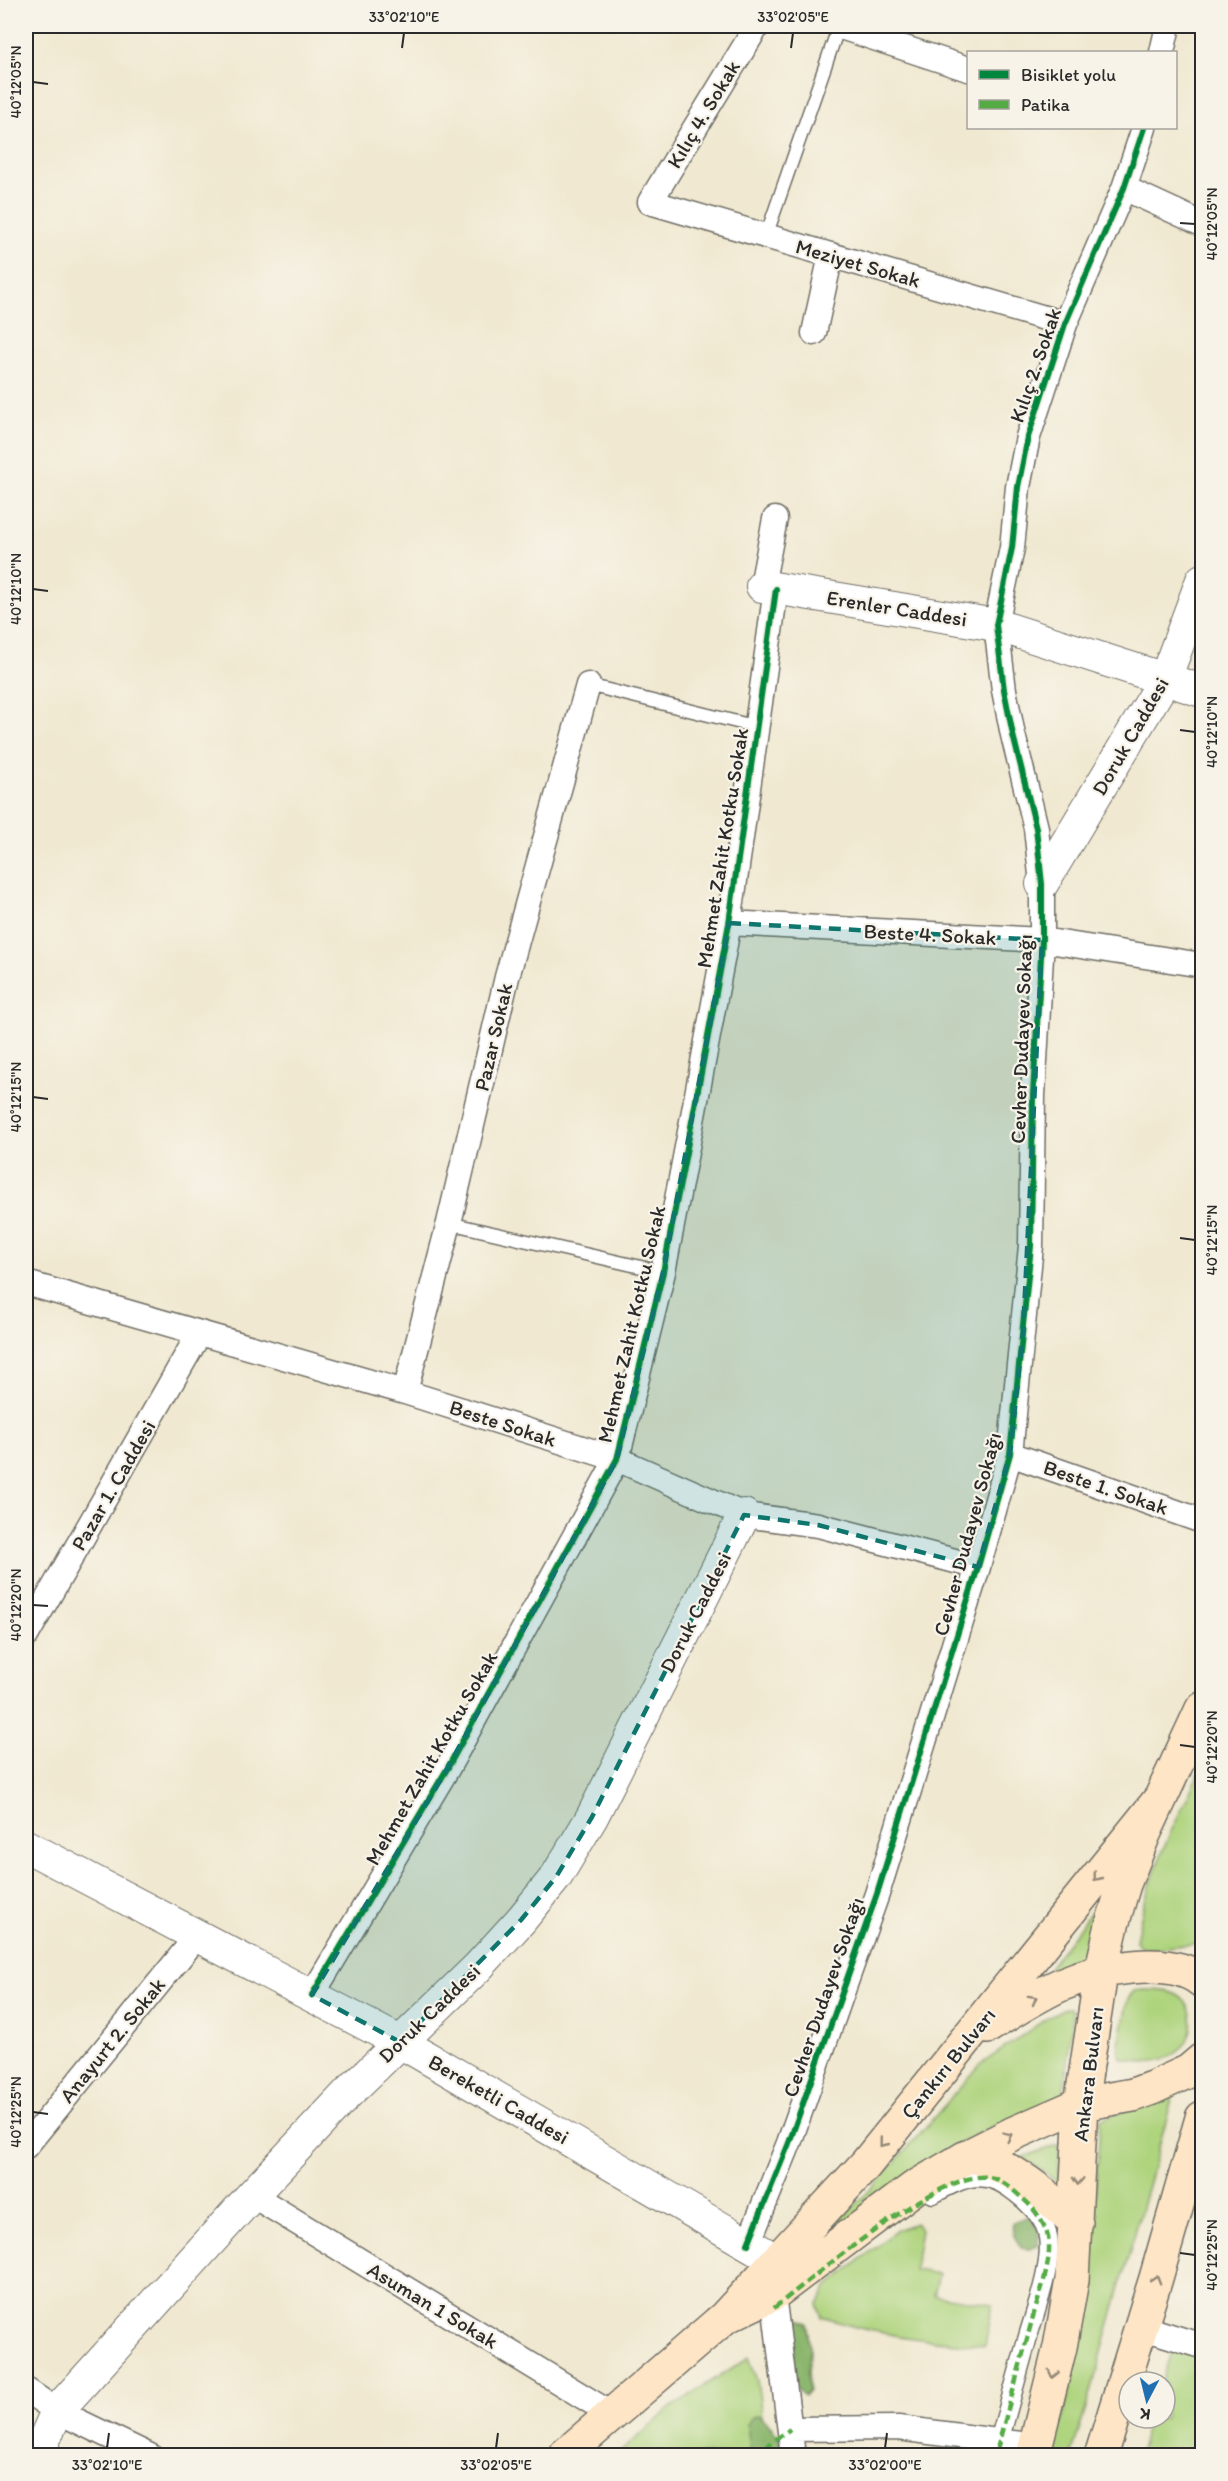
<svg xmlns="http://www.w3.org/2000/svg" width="1228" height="2481" viewBox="0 0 1228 2481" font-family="Itim,sans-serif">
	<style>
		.green { fill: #afd47e; stroke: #6d8054; stroke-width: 1.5 }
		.forest { fill: #8bb66d; stroke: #5b704c; stroke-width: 1.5 }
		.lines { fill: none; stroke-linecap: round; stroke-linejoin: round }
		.service-casing { stroke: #706d65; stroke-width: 15 }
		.pedestrian-casing { stroke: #706d65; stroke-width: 21 }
		.minor-casing { stroke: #706d65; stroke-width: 27 }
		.tertiary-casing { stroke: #706d65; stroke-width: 34 }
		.secondary-casing { stroke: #706d65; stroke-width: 36 }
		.service { stroke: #fff; stroke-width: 12 }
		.pedestrian { stroke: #fff; stroke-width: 18 }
		.minor { stroke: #fff; stroke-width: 24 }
		.tertiary { stroke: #fff; stroke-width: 32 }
		.secondary { stroke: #fde5c5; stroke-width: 33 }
		.quiet { stroke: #54ab44; stroke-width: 4.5; stroke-dasharray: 9 4.5; stroke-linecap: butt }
		.cycleway-casing { stroke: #f7f3e8; stroke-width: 10 }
		.cycleway { stroke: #00873e; stroke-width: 6 }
		.oneway { stroke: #948878 }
		.marked { fill: #0f766e; fill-opacity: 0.2; stroke: #0f766e; stroke-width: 4.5; stroke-dasharray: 12 8; stroke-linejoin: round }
		.ticks { fill: none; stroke: #2b2b2b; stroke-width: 2 }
		.labels { text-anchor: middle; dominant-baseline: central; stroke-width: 4.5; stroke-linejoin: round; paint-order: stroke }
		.street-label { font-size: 21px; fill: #2b2b2b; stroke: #f7f3e8 }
		.neatline { fill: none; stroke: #2b2b2b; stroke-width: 2 }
		.ticks-label { font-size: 15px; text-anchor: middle; fill: #2b2b2b }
	</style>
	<rect width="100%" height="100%" fill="#f7f3e8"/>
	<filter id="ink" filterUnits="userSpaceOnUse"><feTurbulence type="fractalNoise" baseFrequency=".0167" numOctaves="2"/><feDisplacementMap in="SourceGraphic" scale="12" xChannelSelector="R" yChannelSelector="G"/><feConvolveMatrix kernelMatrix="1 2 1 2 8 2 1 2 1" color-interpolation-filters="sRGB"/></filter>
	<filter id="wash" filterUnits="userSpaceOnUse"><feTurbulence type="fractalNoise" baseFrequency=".008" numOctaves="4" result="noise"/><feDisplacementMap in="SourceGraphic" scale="24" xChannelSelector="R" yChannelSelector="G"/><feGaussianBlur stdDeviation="1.35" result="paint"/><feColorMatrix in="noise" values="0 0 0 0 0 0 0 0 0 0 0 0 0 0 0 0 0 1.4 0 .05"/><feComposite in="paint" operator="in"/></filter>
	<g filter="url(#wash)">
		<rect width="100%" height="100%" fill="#f0e8d0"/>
		<!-- green -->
		<path class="green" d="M1202,1767V1943L1149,1949L1141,1947L1136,1941C1146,1880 1175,1821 1202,1767Z
			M1097,1904L1089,1946L1083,1958L1044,1976L1051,1965Z
			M1143,1990C1153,1990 1166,1990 1175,1994C1199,2005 1195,2040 1176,2053C1160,2064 1140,2063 1122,2059L1118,2050L1128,1998L1134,1991Z
			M1070,2008L1073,2014L1063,2098L985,2130L944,2151L915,2171L795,2264L872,2188L980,2065L1053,2014L1063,2009Z
			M1174,2092L1089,2399L1071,2455L1052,2456C1085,2346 1094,2233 1100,2120Z
			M1058,2145L1060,2186L1043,2170L1021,2158Z
			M915,2223L921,2230L914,2270L939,2274L934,2295L993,2304L985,2345C930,2342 874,2335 822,2317L818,2305L827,2287L897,2230Z
			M1172,2349L1202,2359V2455L1138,2456L1150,2418H1165V2382H1162Z
			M749,2357L757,2381L768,2455L616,2456L673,2406Z"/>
		<!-- forest -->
		<path class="forest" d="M1029,2216L1039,2229L1038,2245L1030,2249L1022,2248C1015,2239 1011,2233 1013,2222Z
			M800,2318L807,2323C811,2339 811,2354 808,2371C808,2376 810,2384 809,2390L804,2396C783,2380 797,2347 794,2324Z
			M758,2415C774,2425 780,2438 785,2455H751L747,2425L751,2418Z"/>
	</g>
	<g filter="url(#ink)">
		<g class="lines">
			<defs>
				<path id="service" d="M766,236L839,26
					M588,685L757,727
					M449,1223L663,1272"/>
				<path id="pedestrian" d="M933,2194C965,2177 985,2167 1016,2193C1028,2202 1043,2217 1047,2232C1055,2261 1035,2311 1027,2340C1016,2379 1006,2417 995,2456"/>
				<path id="minor" d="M757,26L650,202L1065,324
					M838,26L968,69
					M1162,52L1168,26
					M1124,188L1202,224
					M814,333L831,255
					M762,586L775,519
					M729,923L1042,940L1202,965
					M26,1283L405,1392L617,1459L744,1515L818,1525L978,1567
					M405,1392L449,1223L507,977L588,685
					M1010,1454L1202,1521
					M26,1636L199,1334
					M312,1995L447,1769L617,1459L663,1272L693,1116L729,923L776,589
					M26,2146L198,1935
					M252,2195L613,2415
					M748,2244L789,2143L877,1894L978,1567L1010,1454L1031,1246L1033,1095L1042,940V884L1036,828L1013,735L1004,690L996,625L1012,548L1018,487L1028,437L1065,324L1124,188L1144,128
					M773,2294L793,2456
					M1141,2327L1202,2346
					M26,2390L57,2411L150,2456
					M790,2429L899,2428L1036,2446"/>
				<path id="tertiary" d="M762,586L996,625L1202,691
					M1042,884L1165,679L1202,580
					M26,1846L400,2042L776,2260
					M37,2456L57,2411L252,2195L347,2094L478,1967L521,1920L556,1877L592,1817L744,1515"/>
				<path id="secondary" d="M1160,1799L866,2164L725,2317L773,2294L914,2188L970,2155L1012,2134L1081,2104L1133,2095L1152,2088L1189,2071L1202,2060
					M987,2027C1011,2012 1034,1997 1060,1985C1096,1969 1170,1954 1202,1981
					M970,2155C1013,2167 1044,2192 1076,2223
					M564,2456L725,2317
					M1033,2456L1060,2347L1072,2280L1081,2104L1101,1973L1112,1925L1124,1884L1144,1834L1202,1709
					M1101,2456L1156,2278L1202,2118"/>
			</defs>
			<!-- service casing -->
			<use href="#service" class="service-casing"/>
			<!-- pedestrian casing -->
			<use href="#pedestrian" class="pedestrian-casing"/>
			<!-- minor casing -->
			<use href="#minor" class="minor-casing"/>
			<!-- tertiary casing -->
			<use href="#tertiary" class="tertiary-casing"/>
			<!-- secondary casing -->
			<use href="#secondary" class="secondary-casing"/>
			<!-- service -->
			<use href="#service" class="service"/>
			<!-- pedestrian -->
			<use href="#pedestrian" class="pedestrian"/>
			<!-- minor -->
			<use href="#minor" class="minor"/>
			<!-- tertiary -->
			<use href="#tertiary" class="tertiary"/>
			<!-- secondary -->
			<use href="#secondary" class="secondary"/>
			<!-- quiet -->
			<path class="quiet" d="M774,2308C815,2276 939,2170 988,2177C1001,2178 1013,2190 1022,2198C1035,2208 1048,2227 1049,2244C1050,2268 1039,2296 1032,2320C1020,2365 1008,2410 995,2456
				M754,2456L790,2429"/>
			<defs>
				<path id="cycleway" d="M312,1995L447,1769L617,1459L663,1272L693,1116L729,923L776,589
					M748,2244L789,2143L877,1894L978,1567L1010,1454L1031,1246L1033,1095L1042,940V884L1036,828L1013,735L1004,690L996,625L1012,548L1018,487L1028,437L1065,324L1124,188L1144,128"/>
			</defs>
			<!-- cycleway casing -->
			<use href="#cycleway" class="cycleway-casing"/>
			<!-- cycleway -->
			<use href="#cycleway" class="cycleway"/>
		</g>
		<!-- one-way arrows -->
		<defs><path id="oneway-chevron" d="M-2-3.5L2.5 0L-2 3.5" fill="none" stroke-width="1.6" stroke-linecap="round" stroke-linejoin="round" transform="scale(1.5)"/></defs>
		<g class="oneway">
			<use href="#oneway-chevron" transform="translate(1097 1877) rotate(129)"/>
			<use href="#oneway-chevron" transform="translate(1033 1999) rotate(-29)"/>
			<use href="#oneway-chevron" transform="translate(1008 2136) rotate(-26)"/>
			<use href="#oneway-chevron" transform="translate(883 2143) rotate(129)"/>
			<use href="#oneway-chevron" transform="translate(1078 2181) rotate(93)"/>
			<use href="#oneway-chevron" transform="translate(1156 2279) rotate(-73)"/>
			<use href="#oneway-chevron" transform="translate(1053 2374) rotate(104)"/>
		</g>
	</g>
	<!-- marked area -->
	<path class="marked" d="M729,923L1042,940L1023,1333L1010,1454L978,1567L818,1525L744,1515L592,1817L556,1877L521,1920L400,2042L312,1995L447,1769L617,1459L663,1272Z"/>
	<!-- ticks -->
	<path class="ticks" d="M402,48L404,33M791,48L793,33M33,82L48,84M1180,223L1195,224M33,589L48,591M1180,730L1195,732M33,1097L48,1099M1180,1238L1195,1240M33,1605L48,1606M1180,1745L1195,1747M33,2112L48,2114M1180,2253L1195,2255M107,2448L109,2433M496,2448L498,2433M885,2448L887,2433"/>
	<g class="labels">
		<!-- street labels -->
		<g class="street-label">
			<text transform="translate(703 114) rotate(-59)">Kılıç 4. Sokak</text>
			<text transform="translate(858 263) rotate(16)">Meziyet Sokak</text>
			<text transform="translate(1035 365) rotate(-71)">Kılıç 2. Sokak</text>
			<text transform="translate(897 608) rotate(9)">Erenler Caddesi</text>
			<text transform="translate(1130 736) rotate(-60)">Doruk Caddesi</text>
			<text transform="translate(722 848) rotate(-81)">Mehmet Zahit Kotku Sokak</text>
			<text transform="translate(930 934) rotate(3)">Beste 4. Sokak</text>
			<text transform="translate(493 1037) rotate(-77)">Pazar Sokak</text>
			<text transform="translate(1021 1039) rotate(-88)">Cevher Dudayev Sokağı</text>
			<text transform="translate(631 1324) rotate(-77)">Mehmet Zahit Kotku Sokak</text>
			<text transform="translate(503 1423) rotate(18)">Beste Sokak</text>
			<text transform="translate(113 1485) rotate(-60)">Pazar 1. Caddesi</text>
			<text transform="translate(1106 1487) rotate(19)">Beste 1. Sokak</text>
			<text transform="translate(967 1534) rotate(-75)">Cevher Dudayev Sokağı</text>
			<text transform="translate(695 1612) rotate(-63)">Doruk Caddesi</text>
			<text transform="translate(431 1758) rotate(-60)">Mehmet Zahit Kotku Sokak</text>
			<text transform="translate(823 1997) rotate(-71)">Cevher Dudayev Sokağı</text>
			<text transform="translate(429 2013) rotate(-44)">Doruk Caddesi</text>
			<text transform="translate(112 2040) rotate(-51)">Anayurt 2. Sokak</text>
			<text transform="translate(948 2063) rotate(-51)">Çankırı Bulvarı</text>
			<text transform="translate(1088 2074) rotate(-83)">Ankara Bulvarı</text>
			<text transform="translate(499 2099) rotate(30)">Bereketli Caddesi</text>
			<text transform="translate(433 2305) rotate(31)">Asuman 1 Sokak</text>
		</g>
	</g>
	<!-- margin -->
	<rect width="1228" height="2481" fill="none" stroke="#f7f3e8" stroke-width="66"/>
	<!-- legend -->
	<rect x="967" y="51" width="210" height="78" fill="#f7f3e8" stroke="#a5a39c" stroke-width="1.5"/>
	<rect x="979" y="70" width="30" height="9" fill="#00873e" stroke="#a5a39c" stroke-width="1.5"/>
	<text x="1021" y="81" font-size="18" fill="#2b2b2b">Bisiklet yolu</text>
	<rect x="979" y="100" width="30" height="9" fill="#54ab44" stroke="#a5a39c" stroke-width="1.5"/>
	<text x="1021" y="111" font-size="18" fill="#2b2b2b">Patika</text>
	<!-- north arrow -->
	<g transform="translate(1147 2400) rotate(187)"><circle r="28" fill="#f7f3e8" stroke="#a5a39c" stroke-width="1.5"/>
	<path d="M0-4.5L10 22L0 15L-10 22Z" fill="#1f6fb2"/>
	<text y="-9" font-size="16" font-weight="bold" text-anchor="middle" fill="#2b2b2b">K</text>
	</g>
	<rect x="33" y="33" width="1162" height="2415" class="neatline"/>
	<g class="ticks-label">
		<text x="404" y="22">33°02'10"E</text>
		<text x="793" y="22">33°02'05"E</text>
		<text transform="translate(16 82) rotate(-90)" y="5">40°12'05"N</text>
		<text transform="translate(1212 224) rotate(-90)" y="5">40°12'05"N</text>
		<text transform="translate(16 589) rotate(-90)" y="5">40°12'10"N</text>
		<text transform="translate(1212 732) rotate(-90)" y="5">40°12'10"N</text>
		<text transform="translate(16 1097) rotate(-90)" y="5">40°12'15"N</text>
		<text transform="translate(1212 1240) rotate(-90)" y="5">40°12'15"N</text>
		<text transform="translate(16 1605) rotate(-90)" y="5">40°12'20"N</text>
		<text transform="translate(1212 1747) rotate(-90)" y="5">40°12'20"N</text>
		<text transform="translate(16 2112) rotate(-90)" y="5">40°12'25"N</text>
		<text transform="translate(1212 2255) rotate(-90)" y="5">40°12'25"N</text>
		<text x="107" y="2470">33°02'10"E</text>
		<text x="496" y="2470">33°02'05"E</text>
		<text x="885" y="2470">33°02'00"E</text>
	</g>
</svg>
